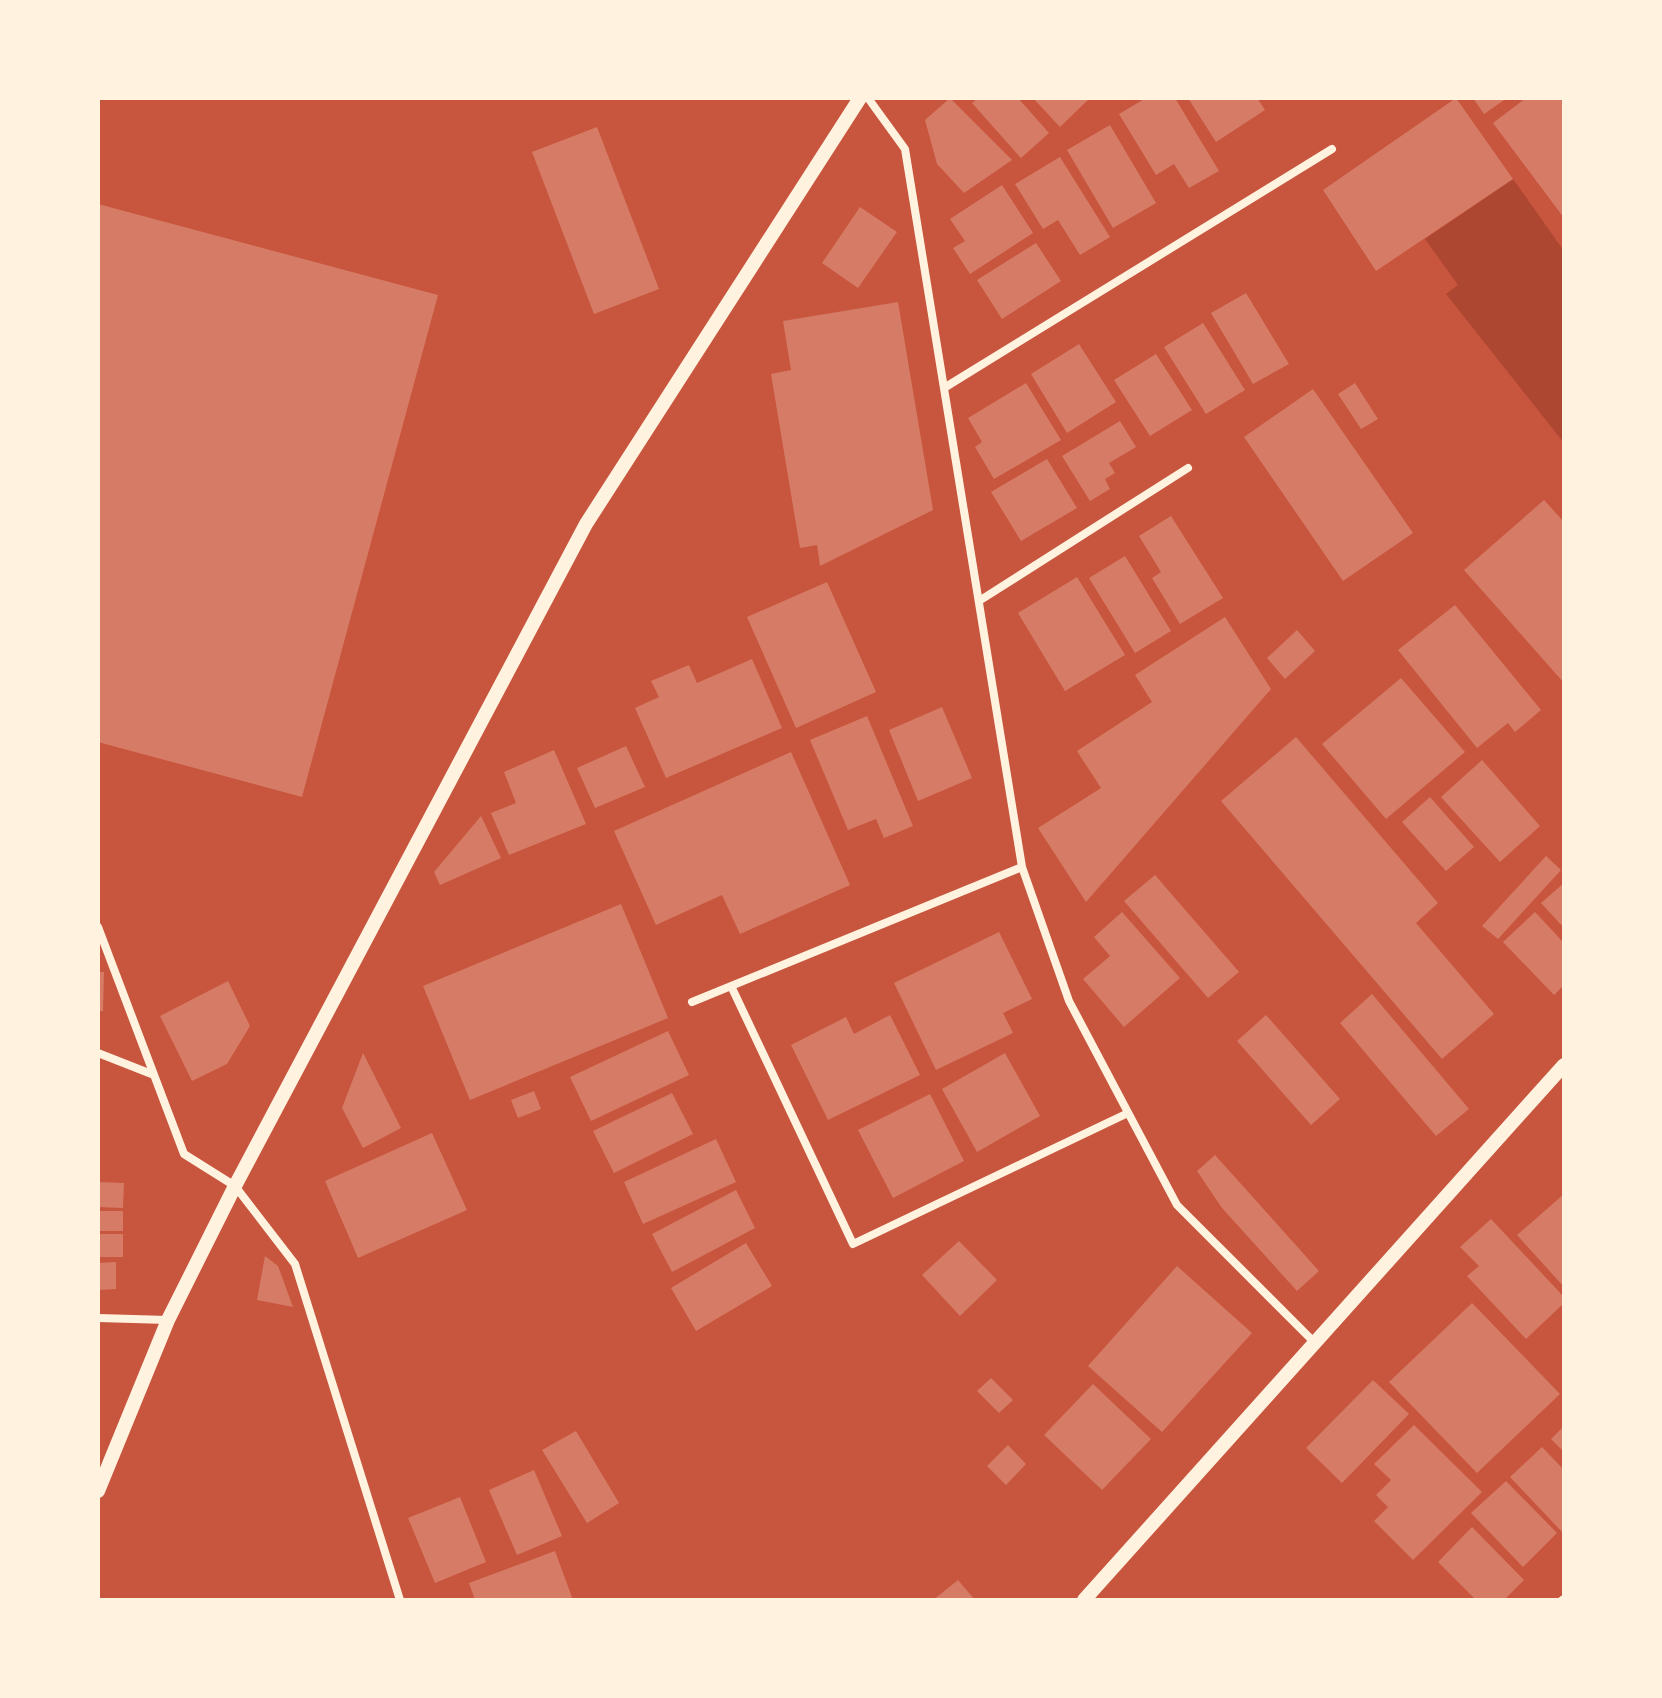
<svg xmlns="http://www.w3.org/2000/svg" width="1662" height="1698" viewBox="0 0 1662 1698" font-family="'Noto Sans',sans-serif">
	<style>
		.green { fill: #ae4732 }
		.building { fill: #d67c66 }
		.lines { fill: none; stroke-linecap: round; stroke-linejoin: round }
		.minor { stroke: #fff3e0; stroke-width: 8 }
		.tertiary { stroke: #fff3e0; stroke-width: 14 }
	</style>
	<rect width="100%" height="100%" fill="#c8553d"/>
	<!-- green -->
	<path class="green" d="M1513,179L1564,251V443L1446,294L1458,285L1425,239Z"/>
	<!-- building -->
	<path class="building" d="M950,98L1012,160L964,193L937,164L925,120Z
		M978,98H1018L1049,133L1021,158L972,103Z
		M1033,98H1090L1060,127Z
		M1146,98H1175L1219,171L1189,188L1174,164L1156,175L1119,114Z
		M1188,98H1257L1265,110L1216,142Z
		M1456,98L1513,179L1376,271L1323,190Z
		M1473,98H1507L1484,114Z
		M1526,98H1564V218L1493,123Z
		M1110,125L1156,203L1113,228L1067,150Z
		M597,127L659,289L594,314L532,152Z
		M1060,157L1110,237L1080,255L1058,220L1043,229L1015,184Z
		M1002,185L1033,233L970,274L953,248L965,241L950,219Z
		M98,204L438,295L302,797L98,742Z
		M860,207L897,232L858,288L822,263Z
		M1036,243L1061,281L1002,319L977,280Z
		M1246,293L1289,364L1253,384L1211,313Z
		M898,302L933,510L820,566L817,545L800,548L771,374L791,370L783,321Z
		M1203,323L1245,390L1206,414L1164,347Z
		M1079,344L1116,402L1067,433L1031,374Z
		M1156,354L1192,410L1150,436L1114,380Z
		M1026,383L1061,440L994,479L975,447L982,442L968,418Z
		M1355,383L1378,419L1361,429L1338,394Z
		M1313,389L1413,533L1343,581L1244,437Z
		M1120,421L1136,447L1109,463L1115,473L1105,479L1110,489L1090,501L1062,456Z
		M1047,459L1077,508L1021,541L991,492Z
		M1544,500L1564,522V683L1464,570Z
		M1171,516L1223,598L1180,624L1152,578L1161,572L1139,536Z
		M1125,556L1171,631L1135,653L1089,578Z
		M1077,577L1125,655L1065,691L1018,613Z
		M827,582L876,692L796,728L747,617Z
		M1455,605L1541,710L1515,732L1508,723L1477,748L1398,650Z
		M1225,617L1271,689L1086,902L1038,828L1101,788L1077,751L1152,702L1135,675Z
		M1297,630L1315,651L1285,679L1267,658Z
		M752,659L782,728L666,778L635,708L659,697L651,681L689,665L697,683Z
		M1401,678L1465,752L1386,819L1322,744Z
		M942,707L972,778L918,801L889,730Z
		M867,716L913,826L884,838L876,819L848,830L810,740Z
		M1296,737L1438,903L1416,923L1494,1014L1442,1059L1221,801Z
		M626,746L645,787L595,808L577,768Z
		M554,750L586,824L509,855L491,813L516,803L504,772Z
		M791,752L850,885L740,934L722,895L656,925L614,831Z
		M1482,760L1540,826L1500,862L1441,797Z
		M1430,797L1474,847L1446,871L1402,822Z
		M481,816L501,858L440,885L434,872Z
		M1546,856L1561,870L1498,939L1482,926Z
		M1155,875L1239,972L1208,998L1124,901Z
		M1564,883V928L1541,903Z
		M621,904L668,1018L470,1100L423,986Z
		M1122,912L1180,978L1124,1027L1083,979L1110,956L1094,937Z
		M1535,912L1564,943V985L1554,995L1503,942Z
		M999,932L1032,999L1003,1013L1013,1033L936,1070L894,983Z
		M98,972H104L103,1011H98Z
		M228,981L250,1026L227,1064L192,1081L160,1016Z
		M1372,994L1469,1109L1436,1136L1340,1023Z
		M890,1015L920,1075L828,1120L791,1045L846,1017L854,1034Z
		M1266,1015L1340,1099L1311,1125L1237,1041Z
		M668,1031L689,1075L591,1121L570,1077Z
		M363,1053L401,1128L363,1148L342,1108Z
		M1005,1053L1040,1116L977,1152L942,1089Z
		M534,1091L541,1109L518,1118L511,1100Z
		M672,1093L693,1134L614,1173L593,1131Z
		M930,1094L964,1161L893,1198L858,1130Z
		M432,1133L467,1210L358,1258L325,1181Z
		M716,1139L736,1182L643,1224L624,1182Z
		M1215,1155L1319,1271L1297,1291L1222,1208L1197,1171Z
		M98,1182L124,1183L123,1208L98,1207Z
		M736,1190L755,1228L672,1272L652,1234Z
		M1564,1194V1287L1517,1235Z
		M98,1211H123V1231H98Z
		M1491,1219L1564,1297V1303L1526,1339L1467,1276L1479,1266L1460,1247Z
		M98,1234H123V1257H98Z
		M959,1241L997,1280L960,1316L922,1275Z
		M746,1243L772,1286L696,1331L671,1288Z
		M265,1256L278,1266L293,1307L257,1300Z
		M116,1262V1289L98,1290V1263Z
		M1177,1266L1252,1333L1162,1432L1088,1366Z
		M1472,1303L1560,1394L1477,1473L1389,1382Z
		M991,1378L1013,1400L999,1413L977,1391Z
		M1373,1380L1409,1414L1342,1483L1306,1448Z
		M1093,1384L1151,1439L1102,1490L1044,1435Z
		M1414,1425L1482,1492L1413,1560L1374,1521L1388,1507L1376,1495L1391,1480L1374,1464Z
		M1564,1426V1452L1551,1439Z
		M576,1431L619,1503L587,1523L542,1450Z
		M1008,1445L1026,1464L1006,1485L987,1466Z
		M1542,1447L1564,1470V1534L1510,1477Z
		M534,1470L562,1536L517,1555L489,1490Z
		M1506,1481L1557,1533L1523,1567L1471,1513Z
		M460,1497L486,1562L435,1583L408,1518Z
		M1472,1527L1524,1580L1504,1600H1476L1438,1562Z
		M555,1551L573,1600H475L469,1583Z
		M958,1580L975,1600H933Z"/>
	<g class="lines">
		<!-- minor -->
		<path class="minor" d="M868,98L905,149L1022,867L1069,1001L1177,1205L1315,1343
			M944,388L1332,149
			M979,601L1188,468
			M98,927L184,1154L235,1186L295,1264L400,1600
			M732,988L853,1244L1128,1113
			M692,1002L1022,867
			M98,1053L154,1075
			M98,1318L168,1320
			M1562,1600L1564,1599"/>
		<!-- tertiary -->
		<path class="tertiary" d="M98,1491L168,1320L235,1186L586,524L860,98
			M1084,1600L1564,1065"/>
	</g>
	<!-- border -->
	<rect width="1662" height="1698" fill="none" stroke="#fff3e0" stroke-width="200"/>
</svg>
